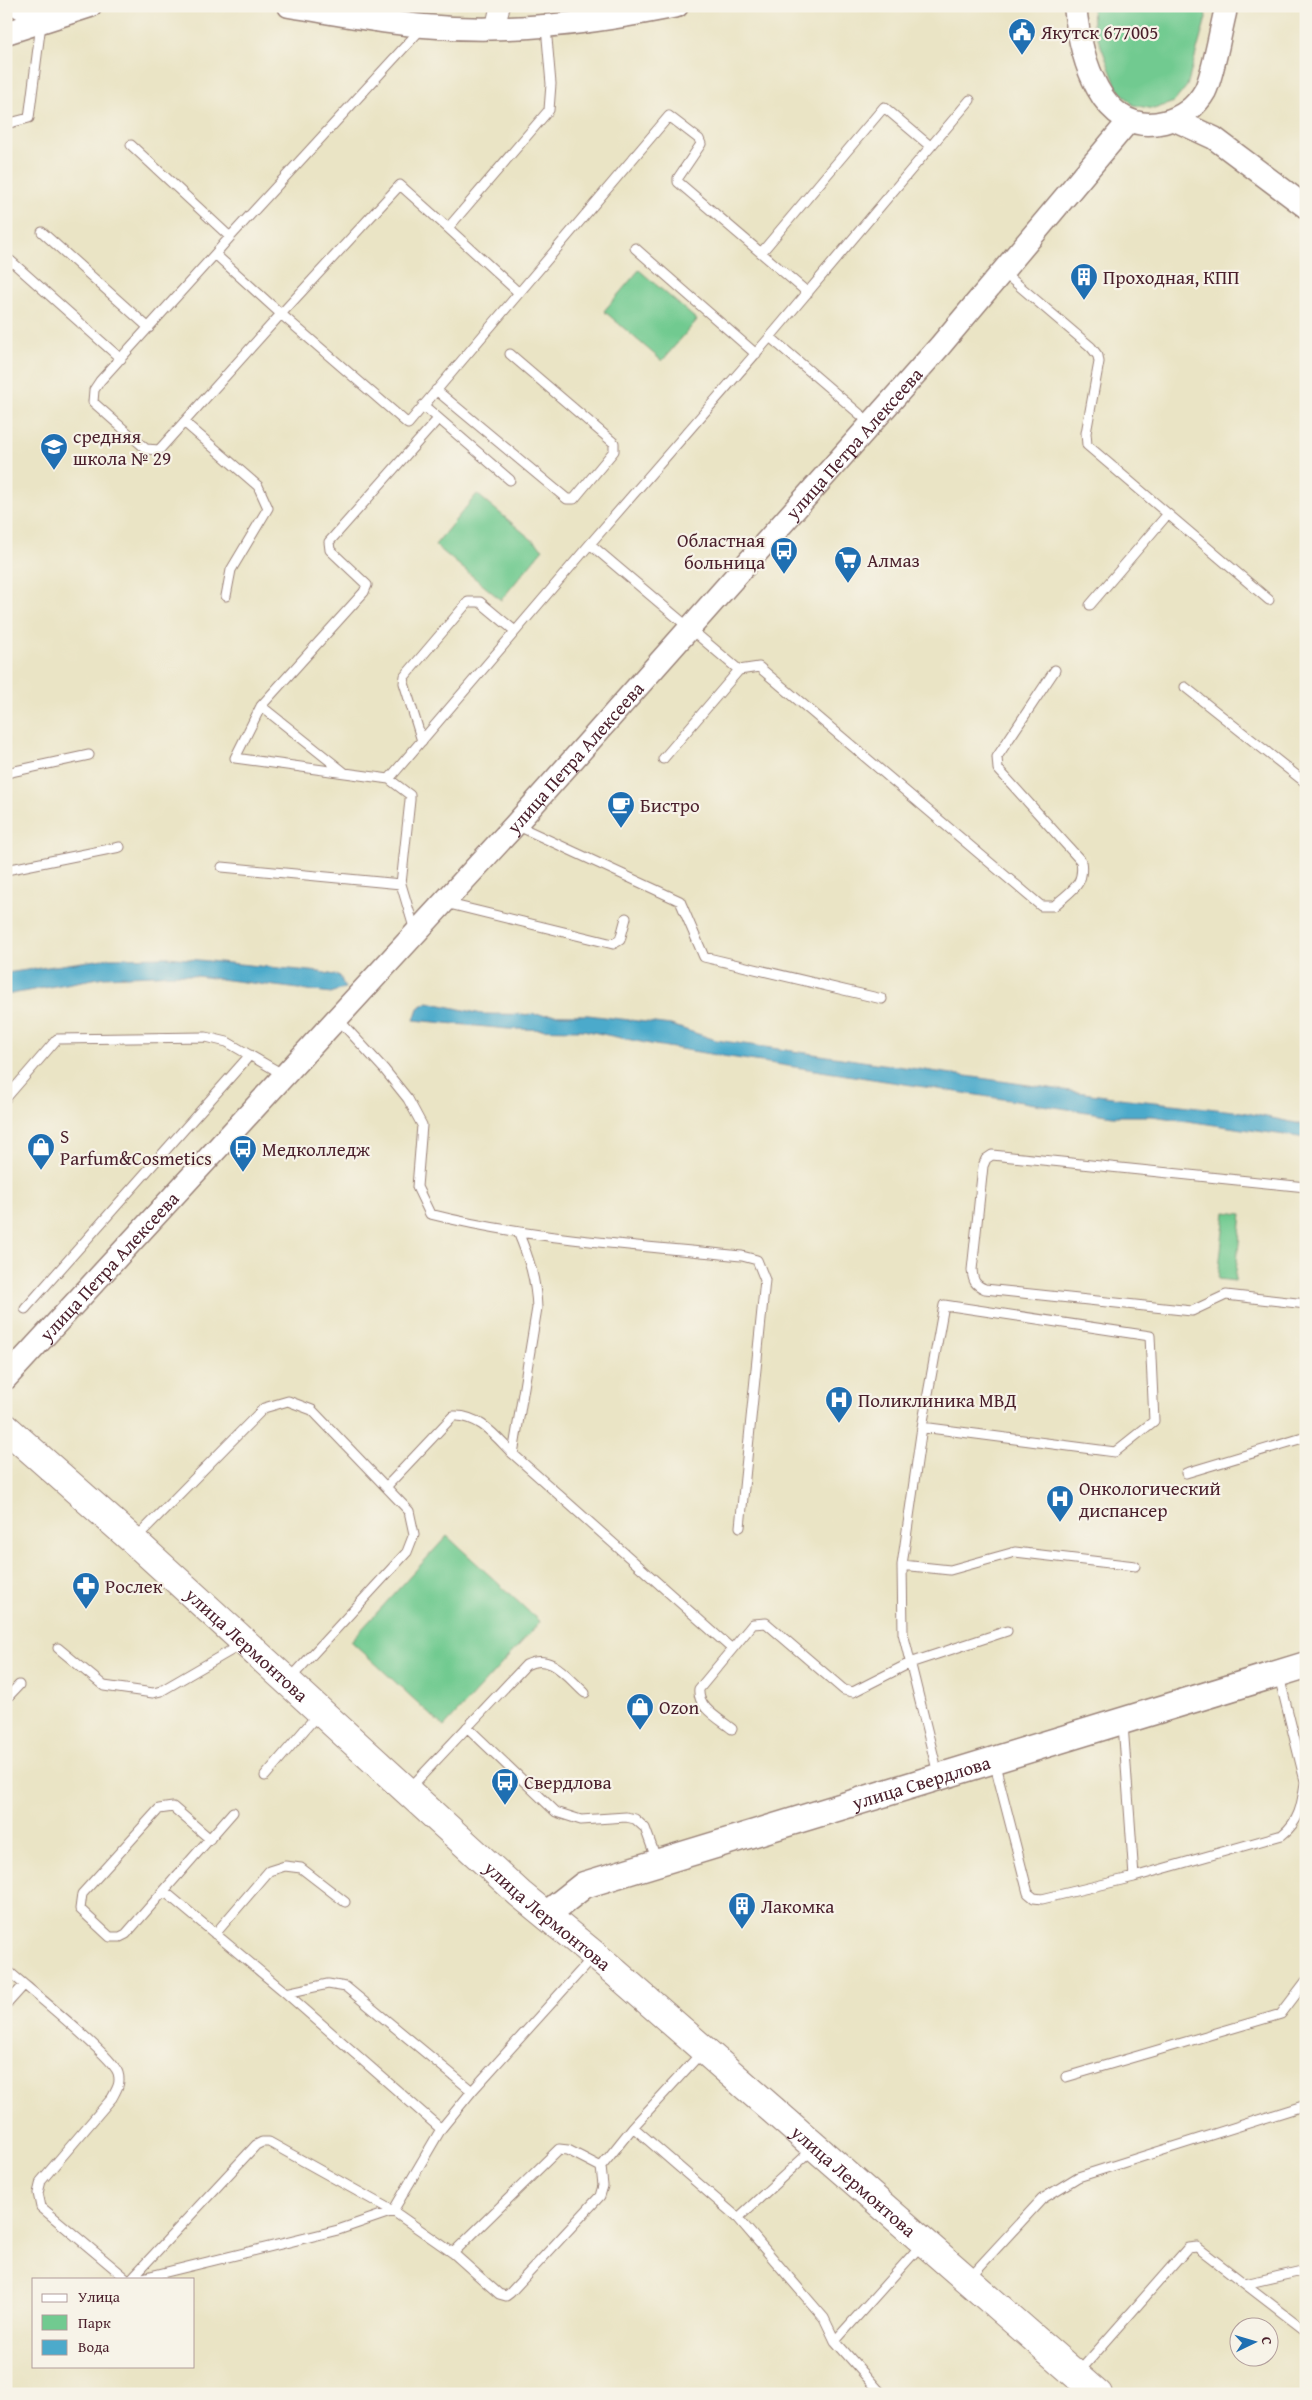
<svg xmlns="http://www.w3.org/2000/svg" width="1312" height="2400" viewBox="0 0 1312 2400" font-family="'Gentium Book Plus',serif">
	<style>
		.green { fill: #71ca90; stroke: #5e745e }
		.water { fill: #4caacb; stroke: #4b647b }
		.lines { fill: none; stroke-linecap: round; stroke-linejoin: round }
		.service-casing { stroke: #9a8278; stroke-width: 11 }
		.minor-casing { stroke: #9a8278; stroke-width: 21 }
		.tertiary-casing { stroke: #9a8278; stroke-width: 25 }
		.secondary-casing { stroke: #9a8278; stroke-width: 29 }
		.primary-casing { stroke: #9a8278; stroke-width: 30 }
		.service { stroke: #fff; stroke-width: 9 }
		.minor { stroke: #fff; stroke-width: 19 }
		.tertiary { stroke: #fff; stroke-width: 22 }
		.secondary { stroke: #fff; stroke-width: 26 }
		.primary { stroke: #fff; stroke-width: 28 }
		.labels { text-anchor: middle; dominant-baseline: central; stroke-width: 4.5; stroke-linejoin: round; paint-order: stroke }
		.poi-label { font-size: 19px; fill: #4a1f2b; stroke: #f7f3e8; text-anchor: start }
		.street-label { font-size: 19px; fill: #4a1f2b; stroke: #f7f3e8 }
	</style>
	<rect width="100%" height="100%" fill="#f7f3e8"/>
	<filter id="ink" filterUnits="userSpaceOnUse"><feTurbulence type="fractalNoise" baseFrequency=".02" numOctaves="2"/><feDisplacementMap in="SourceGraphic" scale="10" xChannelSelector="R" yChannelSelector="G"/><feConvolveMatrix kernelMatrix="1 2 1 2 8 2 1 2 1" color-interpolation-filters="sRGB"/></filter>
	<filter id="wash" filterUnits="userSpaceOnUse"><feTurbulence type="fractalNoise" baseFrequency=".0096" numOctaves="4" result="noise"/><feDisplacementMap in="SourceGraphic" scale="20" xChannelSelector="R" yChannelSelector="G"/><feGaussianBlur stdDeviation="1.12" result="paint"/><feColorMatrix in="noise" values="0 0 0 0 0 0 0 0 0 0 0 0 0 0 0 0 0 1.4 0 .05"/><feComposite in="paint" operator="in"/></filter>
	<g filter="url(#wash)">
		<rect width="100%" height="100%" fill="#eae4c5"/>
		<!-- green -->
		<path class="green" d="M1092,6H1205L1206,18L1187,86L1174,102L1154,109L1133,105L1117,88L1093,25Z
			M639,270L697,320L662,361L604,311Z
			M477,494L543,549L501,600L435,545Z
			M1225,1212L1242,1214L1235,1281L1218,1279Z
			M447,1536L540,1622L444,1727L351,1641Z"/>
		<!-- water -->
		<path class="water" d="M168,957L320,972L340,976L345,988L331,993L180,974L104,977L6,995V973L110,958Z
			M428,1002L482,1014L588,1015L671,1025L716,1040L1119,1098L1242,1112L1306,1125V1138L1152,1116H1113L723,1056L655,1045L583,1030L508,1029L414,1020L418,1008Z"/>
	</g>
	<g filter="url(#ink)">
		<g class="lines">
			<defs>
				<path id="service" d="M6,124L29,118L41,24
					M131,145L230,237
					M448,228L519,293L408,424L281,314L400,185L448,228L549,110L551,84L546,27
					M42,232L149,328
					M635,248L756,354
					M761,253L884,107L930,146
					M215,254L281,314L159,450L146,449L93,402L94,390L100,381L215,254L230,237L422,28
					M6,261H11L121,359
					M1003,272L1091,347L1098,356L1099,362L1086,433L1087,445L1269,600
					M519,293L669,116L699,139L701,144L678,178V182L808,293
					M770,337L870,423
					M436,390L567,499H574L614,451V443L510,354
					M423,405L510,480
					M184,422L258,486L268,508L231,570L226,596
					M590,544L770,337L970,100
					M1090,605L1167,515
					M1185,687L1306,783
					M261,706L345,773
					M422,741L404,683L405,676L468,602H480L515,631
					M663,759L739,670L759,667L1041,906H1054C1071,890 1085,886 1081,861L998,769L997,757L1055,670
					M6,773L89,755
					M389,779L590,544L739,670
					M516,825L680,901L704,957L882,999
					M222,867L401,884
					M6,870L120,847
					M445,903L613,944L620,940L626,918
					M415,931L401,884L410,800V795L389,779L235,758L261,706L364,592L367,585L330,550L329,542L438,419
					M337,1018L384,1069L408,1099L422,1125L417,1187L430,1214C532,1240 638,1245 742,1256L757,1260L765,1280L740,1527
					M6,1098L57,1039L206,1037L227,1042L284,1075
					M1306,1187L992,1155L986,1159L983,1166L972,1270C973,1281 975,1285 985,1289L1192,1311L1226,1295L1306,1304
					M518,1232C529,1258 536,1280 537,1308L513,1454L732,1649
					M25,1309L250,1055
					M922,1427L1115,1452L1154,1421L1150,1336L944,1305L922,1427L902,1565L903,1633L938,1774
					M1186,1473L1306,1437
					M386,1487L453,1416C479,1414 496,1437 513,1454
					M135,1539L264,1408L288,1401L312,1410L409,1511L414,1534L407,1552L289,1680
					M902,1565L950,1570L1015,1552L1135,1566
					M58,1648L104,1686L153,1693L161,1691L242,1644
					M1279,1676L1306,1785
					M6,1699L19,1685
					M1123,1724L1134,1877
					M467,1727L556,1812L581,1820L626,1817L635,1819L645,1828L657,1861
					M732,1729C720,1719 697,1708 699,1689L753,1624L766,1623L844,1690L853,1692L910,1663L1007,1631
					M994,1761L1028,1893L1034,1898L1042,1899L1134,1877L1282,1835C1300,1821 1302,1804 1305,1783
					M265,1776L318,1714
					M409,1789L526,1665C551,1652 567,1677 585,1693
					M210,1839L173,1807L159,1809L82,1894L80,1909L110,1937H120L126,1934L233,1812
					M164,1891L286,1993L441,2129L472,2091L593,1957
					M215,1934L269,1871L285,1866L301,1868L345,1902
					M6,1969C25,1986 113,2056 118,2073C121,2083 117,2089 112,2098L41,2181L38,2193L41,2207L127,2279
					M286,1993L328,1984L346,1987L472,2091
					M6,2005L24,1985
					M1066,2077L1281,2014L1306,1981
					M633,2127L738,2218L824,2318L835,2341
					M601,2167L568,2150L559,2149L453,2253L499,2294L506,2296L510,2293L600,2196L603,2186L601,2167L633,2127L703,2051
					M738,2218L813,2149
					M969,2278L1042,2199L1078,2177L1306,2105
					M131,2279L256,2145L262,2142H269L393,2211L453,2253
					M138,2279L338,2230L393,2211L441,2129
					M1245,2284L1306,2270
					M1078,2373L1188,2248L1197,2247L1306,2331
					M882,2394L835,2341L923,2243"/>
				<path id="minor" d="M15,6L42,21
					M495,29L500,6"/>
				<g id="tertiary">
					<path d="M289,6C334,13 379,22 424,26C509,34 594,23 677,6"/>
					<path d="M1075,6C1080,54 1100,138 1164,122C1181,118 1196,107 1205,91C1213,75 1220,33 1225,13L1224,6"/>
					<path d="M6,33L90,6"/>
					<path d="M1175,120L1214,138L1306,207"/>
					<path id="s1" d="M6,1378L515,825L940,346L1128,122"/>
				</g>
				<g id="secondary">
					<path id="s2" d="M546,1915L584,1885L1306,1665"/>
				</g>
				<g id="primary">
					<path id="s3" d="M6,1428L134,1541L520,1894L608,1966L1098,2394"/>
				</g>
			</defs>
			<!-- service casing -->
			<use href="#service" class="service-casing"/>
			<!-- minor casing -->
			<use href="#minor" class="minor-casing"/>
			<!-- tertiary casing -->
			<use href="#tertiary" class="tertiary-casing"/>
			<!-- secondary casing -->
			<use href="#secondary" class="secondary-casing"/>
			<!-- primary casing -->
			<use href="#primary" class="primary-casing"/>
			<!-- service -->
			<use href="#service" class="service"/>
			<!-- minor -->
			<use href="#minor" class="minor"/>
			<!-- tertiary -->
			<use href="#tertiary" class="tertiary"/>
			<!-- secondary -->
			<use href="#secondary" class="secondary"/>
			<!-- primary -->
			<use href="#primary" class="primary"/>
		</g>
	</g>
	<!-- icons -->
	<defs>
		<symbol id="civic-pin" viewBox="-11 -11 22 30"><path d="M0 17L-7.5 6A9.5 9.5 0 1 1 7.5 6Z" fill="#1f6fb2" stroke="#f7f3e8"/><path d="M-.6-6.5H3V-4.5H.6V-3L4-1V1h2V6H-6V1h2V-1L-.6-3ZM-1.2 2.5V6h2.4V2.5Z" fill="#fff"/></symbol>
		<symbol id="building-pin" viewBox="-11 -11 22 30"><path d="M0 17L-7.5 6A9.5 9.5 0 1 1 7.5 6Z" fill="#1f6fb2" stroke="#f7f3e8"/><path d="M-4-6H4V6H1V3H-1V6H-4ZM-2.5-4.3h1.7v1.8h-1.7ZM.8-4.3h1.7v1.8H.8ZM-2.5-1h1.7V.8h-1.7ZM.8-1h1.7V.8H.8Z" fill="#fff"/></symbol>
		<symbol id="school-pin" viewBox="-11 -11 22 30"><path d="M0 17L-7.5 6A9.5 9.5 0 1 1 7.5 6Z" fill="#1f6fb2" stroke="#f7f3e8"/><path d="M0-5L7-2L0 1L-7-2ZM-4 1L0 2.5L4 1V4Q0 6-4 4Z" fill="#fff"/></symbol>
		<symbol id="bus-pin" viewBox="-11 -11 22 30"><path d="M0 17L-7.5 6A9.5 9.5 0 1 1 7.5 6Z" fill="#1f6fb2" stroke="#f7f3e8"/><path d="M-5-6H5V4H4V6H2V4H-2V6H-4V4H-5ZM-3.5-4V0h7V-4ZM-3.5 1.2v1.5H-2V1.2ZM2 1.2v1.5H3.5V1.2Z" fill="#fff"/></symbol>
		<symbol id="supermarket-pin" viewBox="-11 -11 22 30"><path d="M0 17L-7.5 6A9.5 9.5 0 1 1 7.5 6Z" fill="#1f6fb2" stroke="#f7f3e8"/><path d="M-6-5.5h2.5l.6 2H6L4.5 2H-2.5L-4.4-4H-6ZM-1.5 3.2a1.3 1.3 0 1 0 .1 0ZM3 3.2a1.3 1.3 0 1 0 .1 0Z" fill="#fff"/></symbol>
		<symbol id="cafe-pin" viewBox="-11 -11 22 30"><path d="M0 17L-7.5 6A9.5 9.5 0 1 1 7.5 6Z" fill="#1f6fb2" stroke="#f7f3e8"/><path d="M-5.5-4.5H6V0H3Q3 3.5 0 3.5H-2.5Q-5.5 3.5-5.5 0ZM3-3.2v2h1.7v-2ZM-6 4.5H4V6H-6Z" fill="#fff"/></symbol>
		<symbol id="shop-pin" viewBox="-11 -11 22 30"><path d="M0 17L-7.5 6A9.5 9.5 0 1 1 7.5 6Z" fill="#1f6fb2" stroke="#f7f3e8"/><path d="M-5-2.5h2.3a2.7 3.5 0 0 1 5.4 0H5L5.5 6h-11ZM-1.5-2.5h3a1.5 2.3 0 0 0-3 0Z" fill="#fff"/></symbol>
		<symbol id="hospital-pin" viewBox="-11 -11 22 30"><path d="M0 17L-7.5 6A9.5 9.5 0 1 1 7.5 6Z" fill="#1f6fb2" stroke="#f7f3e8"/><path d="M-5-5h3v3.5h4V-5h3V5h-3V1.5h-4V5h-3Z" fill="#fff"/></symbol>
		<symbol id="pharmacy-pin" viewBox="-11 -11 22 30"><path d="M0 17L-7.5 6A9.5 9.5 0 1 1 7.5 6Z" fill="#1f6fb2" stroke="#f7f3e8"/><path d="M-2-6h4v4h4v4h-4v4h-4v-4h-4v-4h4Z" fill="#fff"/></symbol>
	</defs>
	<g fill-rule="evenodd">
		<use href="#civic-pin" x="1006" y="16" width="32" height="43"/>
		<use href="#building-pin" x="1068" y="261" width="32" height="43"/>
		<use href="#school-pin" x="38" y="431" width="32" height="43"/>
		<use href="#bus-pin" x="768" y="535" width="32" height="43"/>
		<use href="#supermarket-pin" x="832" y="544" width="32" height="43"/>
		<use href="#cafe-pin" x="605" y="789" width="32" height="43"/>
		<use href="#shop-pin" x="25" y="1131" width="32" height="43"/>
		<use href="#bus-pin" x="227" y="1133" width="32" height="43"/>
		<use href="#hospital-pin" x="823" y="1384" width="32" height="43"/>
		<use href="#hospital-pin" x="1044" y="1483" width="32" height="43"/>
		<use href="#pharmacy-pin" x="70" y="1570" width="32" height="43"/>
		<use href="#shop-pin" x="624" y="1691" width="32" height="43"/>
		<use href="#bus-pin" x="489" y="1766" width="32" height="43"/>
		<use href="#building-pin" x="726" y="1890" width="32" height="43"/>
	</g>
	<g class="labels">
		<!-- poi labels -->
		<g class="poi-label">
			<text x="1041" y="32">Якутск 677005</text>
			<text x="1103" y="277">Проходная, КПП</text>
			<text x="73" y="436">средняя<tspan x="73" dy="22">школа № 29</tspan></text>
			<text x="765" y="540" text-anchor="end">Областная<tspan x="765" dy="22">больница</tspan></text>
			<text x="867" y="560">Алмаз</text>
			<text x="640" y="805">Бистро</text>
			<text x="60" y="1136">S<tspan x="60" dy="22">Parfum&amp;Cosmetics</tspan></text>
			<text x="262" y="1149">Медколледж</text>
			<text x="858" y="1400">Поликлиника МВД</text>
			<text x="1079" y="1488">Онкологический<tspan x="1079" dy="22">диспансер</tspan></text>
			<text x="105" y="1586">Рослек</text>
			<text x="659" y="1707">Ozon</text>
			<text x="524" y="1782">Свердлова</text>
			<text x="761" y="1906">Лакомка</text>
		</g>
		<!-- street labels -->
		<g class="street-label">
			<text stroke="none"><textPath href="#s1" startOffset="1262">улица Петра Алексеева</textPath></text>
			<text stroke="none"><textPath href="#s1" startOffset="842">улица Петра Алексеева</textPath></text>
			<text stroke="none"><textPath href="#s1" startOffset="152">улица Петра Алексеева</textPath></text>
			<text stroke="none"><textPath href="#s3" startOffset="324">улица Лермонтова</textPath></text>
			<text stroke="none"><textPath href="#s2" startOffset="401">улица Свердлова</textPath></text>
			<text stroke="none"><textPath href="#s3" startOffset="729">улица Лермонтова</textPath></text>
			<text stroke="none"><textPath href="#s3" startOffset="1134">улица Лермонтова</textPath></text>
		</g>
	</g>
	<!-- margin -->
	<rect width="1312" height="2400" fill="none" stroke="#f7f3e8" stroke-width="25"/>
	<!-- legend -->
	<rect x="32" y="2278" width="162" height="90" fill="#f7f3e8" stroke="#b29e9c"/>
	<rect x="42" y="2294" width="25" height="8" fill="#ffffff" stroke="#b29e9c"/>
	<text x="78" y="2302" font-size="15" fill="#4a1f2b">Улица</text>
	<rect x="42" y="2315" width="25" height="15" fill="#71ca90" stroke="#b29e9c"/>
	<text x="78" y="2328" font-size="15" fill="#4a1f2b">Парк</text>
	<rect x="42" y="2340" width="25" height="15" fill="#4caacb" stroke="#b29e9c"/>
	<text x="78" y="2352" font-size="15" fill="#4a1f2b">Вода</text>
	<!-- north arrow -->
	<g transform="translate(1254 2342) rotate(85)"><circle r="24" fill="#f7f3e8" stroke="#b29e9c"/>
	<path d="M0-4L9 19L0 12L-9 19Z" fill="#1f6fb2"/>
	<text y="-8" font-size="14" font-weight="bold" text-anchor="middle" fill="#4a1f2b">С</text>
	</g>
</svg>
